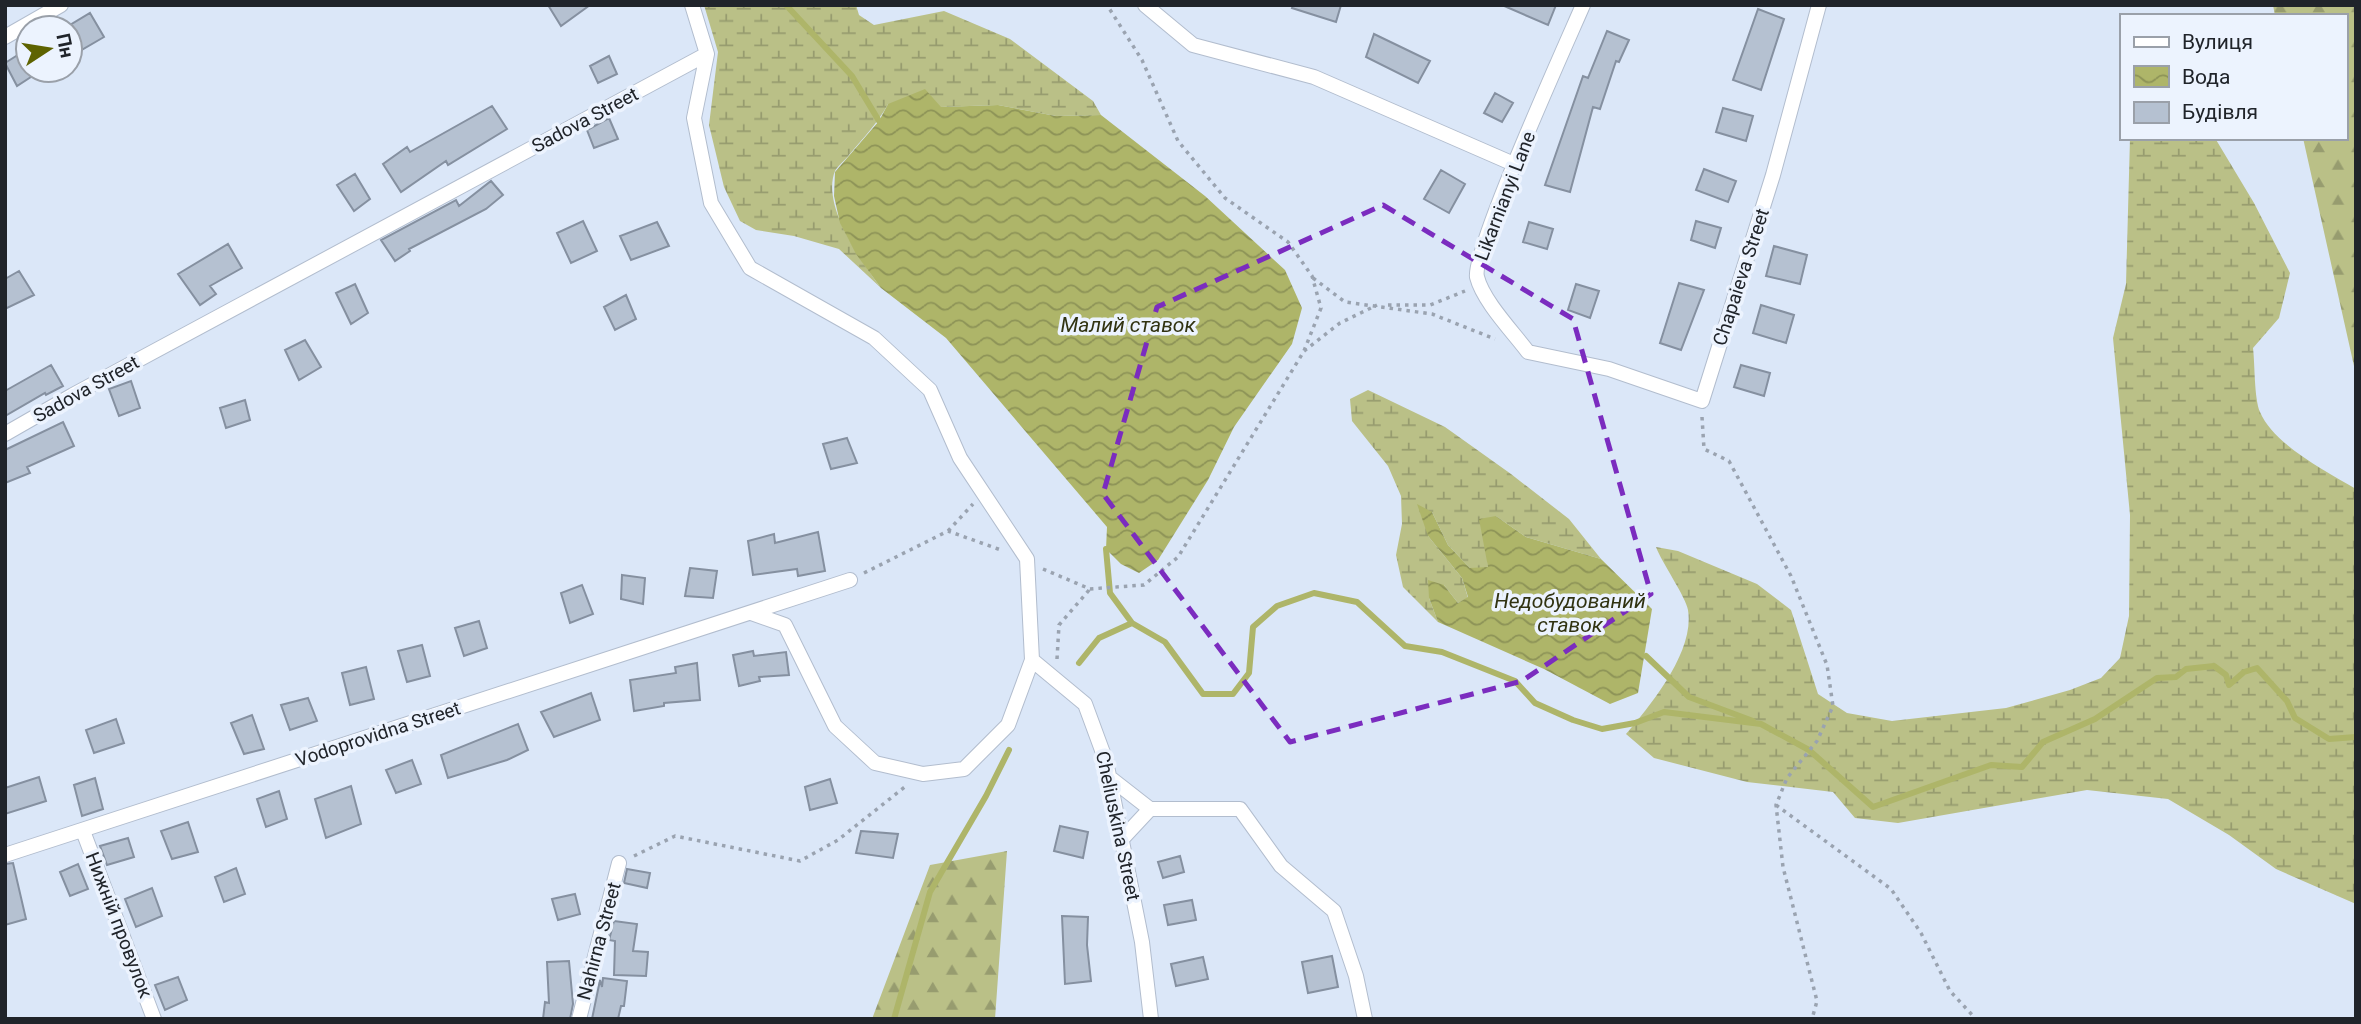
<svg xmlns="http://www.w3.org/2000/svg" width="2361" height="1024" viewBox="0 0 2361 1024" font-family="Roboto,sans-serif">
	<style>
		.forest { fill: url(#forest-firs) }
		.wetland { fill: url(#wetland-marsh) }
		.water { fill: url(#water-waves) }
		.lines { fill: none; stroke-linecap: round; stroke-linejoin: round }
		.stream { stroke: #aeb569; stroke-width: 6 }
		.building { fill: #b5c1d1; stroke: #8590a0; stroke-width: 2 }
		.minor-casing { stroke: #b2bdce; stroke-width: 16 }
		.path { stroke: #9aa3b0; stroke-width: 3.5; stroke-dasharray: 3.5 5; stroke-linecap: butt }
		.minor { stroke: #fff; stroke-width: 14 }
		.marked { fill: none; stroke: #7b2cbf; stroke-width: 5; stroke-dasharray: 14 9; stroke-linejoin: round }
		.labels { text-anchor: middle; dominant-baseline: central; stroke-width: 7; stroke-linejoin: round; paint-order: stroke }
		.street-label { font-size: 19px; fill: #20242a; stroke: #ecf3fe }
		.water-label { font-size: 21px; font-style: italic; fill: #313312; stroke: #ecf3fe }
	</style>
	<defs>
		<pattern id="forest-firs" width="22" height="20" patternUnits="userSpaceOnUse" patternTransform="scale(1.75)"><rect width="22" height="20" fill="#bac087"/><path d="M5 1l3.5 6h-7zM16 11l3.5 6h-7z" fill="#979c6f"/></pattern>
		<pattern id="wetland-marsh" width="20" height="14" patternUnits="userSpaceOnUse" patternTransform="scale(1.75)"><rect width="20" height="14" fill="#bac087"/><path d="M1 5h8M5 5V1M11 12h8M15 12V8" fill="none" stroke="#979c6f"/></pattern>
		<pattern id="water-waves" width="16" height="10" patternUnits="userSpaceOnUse" patternTransform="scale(1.75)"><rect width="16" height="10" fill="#aeb569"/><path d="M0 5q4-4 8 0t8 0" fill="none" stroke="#8d9357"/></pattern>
	</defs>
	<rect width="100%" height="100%" fill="#dbe7f8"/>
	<!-- forest -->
	<path class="forest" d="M2273,5H2356V375L2303,138H2345V16H2275Z
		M1007,851L995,1019H872L930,865Z"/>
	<!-- wetland -->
	<path class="wetland" d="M704,5H856L859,15L874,25L944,11L1010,39L1093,101L1101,115L1056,116L998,105L941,107L888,104C878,123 863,138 849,155C845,160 838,166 835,171C821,206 862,262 881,288L839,249L794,236L756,230L740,221L724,187L709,125L718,52Z
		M2130,138H2215L2254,203L2290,273L2279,318L2253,348C2255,364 2254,398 2260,412C2274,445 2326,471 2356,489V904L2276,869L2229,835L2168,799L2087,790L1898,823L1855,818L1833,792L1747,782L1654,758L1626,734C1651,705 1695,651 1688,610C1686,597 1662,563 1656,547L1678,551L1757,584L1791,610L1818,694L1847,713L1892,721L2006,708L2070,690L2101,678L2120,658L2129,616L2130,515L2113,338L2126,284Z
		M1368,390L1445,427L1511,474L1569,519L1601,559L1526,537L1496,516L1487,549L1488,568H1470L1448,545L1432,512L1428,536L1462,578L1468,598L1458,603L1444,585L1429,598L1438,622L1403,587L1396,555L1402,524L1401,496L1388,466L1352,421L1350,399Z"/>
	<!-- water -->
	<path class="water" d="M925,89L941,107L998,105L1056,116L1101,115L1205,196L1285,270L1302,308L1292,344L1234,427L1208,480L1158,560L1139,573L1121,564L1106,549L1107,527L946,338L881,288L856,254L840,223L834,196L835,172L879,121L888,104Z
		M1417,504L1432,512L1448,545L1470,568L1488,567L1479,519L1496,516L1526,537L1601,559L1652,609L1638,693L1610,704L1544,669L1438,622L1429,598L1428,580L1444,585L1458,603L1468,597L1462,578L1428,536Z"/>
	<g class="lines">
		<!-- stream -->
		<path class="stream" d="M786,5L852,76L879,121
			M1106,549L1110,593L1132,623L1165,642L1203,694H1233L1249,673L1253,627L1277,606L1314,593L1357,602L1405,646L1442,652L1515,681L1535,703L1573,720L1602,729L1635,723L1664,712L1761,724L1809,750L1873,807L1991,765L2022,767L2043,742L2095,719L2157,678L2176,677L2186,669L2214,666L2226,675L2229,685L2244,672L2257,668L2287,701L2295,718L2329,739L2356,737
			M1646,656L1689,697L1753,721
			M1079,663L1099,638L1132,623
			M894,1019L930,892L986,796L1009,750"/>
	</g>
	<!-- building -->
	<path class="building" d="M548,5H590L561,26Z
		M1293,5H1341L1336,22L1292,8Z
		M1502,5H1556L1548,25Z
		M1758,9L1784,19L1761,90L1733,80Z
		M90,13L104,37L78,52L70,36V28H65Z
		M1607,31L1629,40L1619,62L1616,61L1600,109L1593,107L1570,192L1545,185L1583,76L1588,78Z
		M1374,34L1430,61L1418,83L1366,57Z
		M21,53L28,70L34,75L17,86L5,63Z
		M609,56L617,74L598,83L590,66Z
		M1495,93L1513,103L1502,122L1484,113Z
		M492,106L507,129L448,165L446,161L401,192L383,164L407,147L410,152Z
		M1723,108L1753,116L1746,141L1716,132Z
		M609,118L618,139L594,148L587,130Z
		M1704,169L1736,181L1728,202L1696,190Z
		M1441,170L1465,184L1449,213L1424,199Z
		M355,174L370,199L354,211L337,185Z
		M491,181L503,195L486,209L409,249L410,251L395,261L381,240L456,200L459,206Z
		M583,221L597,251L571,263L557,233Z
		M1696,221L1721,228L1715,248L1691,240Z
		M657,222L669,246L631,260L620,236Z
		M1529,222L1553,229L1547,249L1523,242Z
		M228,244L242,268L210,286L216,294L200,305L178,274Z
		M1774,246L1807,255L1800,284L1766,276Z
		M19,271L34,295L5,309V279Z
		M1679,283L1704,290L1681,350L1660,343Z
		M355,284L368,313L351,324L336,293Z
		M1576,284L1599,291L1590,318L1568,310Z
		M626,295L636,319L615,330L604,307Z
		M1761,305L1794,315L1786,343L1753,333Z
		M305,340L321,367L299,380L285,350Z
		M51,365L63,386L46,395L45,393L5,416V391Z
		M1741,365L1770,373L1764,396L1734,387Z
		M131,381L140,408L119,416L109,389Z
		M245,400L250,420L226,428L220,408Z
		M63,422L74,446L27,467L30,473L5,483V450Z
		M847,438L857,463L831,469L823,444Z
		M818,532L825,571L798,576L797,569L753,575L748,541L774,534L775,543Z
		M690,568L717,571L713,598L685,596Z
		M622,575L645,578L643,604L621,599Z
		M582,585L593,614L570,623L561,593Z
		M479,621L487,648L464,656L455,628Z
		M422,645L430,676L407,682L398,651Z
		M753,651L754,656L786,652L789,675L759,677L760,681L739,686L733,655Z
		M697,663L700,700L664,703V706L634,711L630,680L676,673L675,667Z
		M366,667L374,699L350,705L342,673Z
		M591,693L600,720L554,737L541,712Z
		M308,698L317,721L290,730L281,705Z
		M252,715L264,749L244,754L231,723Z
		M116,719L124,743L94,753L86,730Z
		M518,724L528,750L507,760L448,778L441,755Z
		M412,760L421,784L396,793L386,770Z
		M39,777L46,801L5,814V788Z
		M95,778L103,809L82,816L74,785Z
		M830,779L837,803L810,810L805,787Z
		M351,786L361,824L326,838L315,799Z
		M279,791L287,819L266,827L257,799Z
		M188,822L198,852L172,859L161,831Z
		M1060,826L1088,832L1083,858L1054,851Z
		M861,831L898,834L893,858L856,853Z
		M128,838L134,857L107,865L100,846Z
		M1180,856L1184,872L1163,878L1158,862Z
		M13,863L26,919L5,925V864Z
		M78,864L88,889L70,896L60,872Z
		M236,868L245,894L224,902L215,877Z
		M627,869L650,873L647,888L624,883Z
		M152,888L162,916L136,927L125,899Z
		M575,894L580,914L558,920L552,899Z
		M1192,900L1196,920L1168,925L1164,905Z
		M1062,916L1088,917L1087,945L1091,981L1065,984Z
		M614,921L637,924L633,951L648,952L646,976L614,975L615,941L609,940Z
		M1332,956L1338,987L1308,993L1302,962Z
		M1203,957L1208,979L1176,986L1171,964Z
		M569,961L573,1004L570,1019H543L545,1002L549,1003L547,962Z
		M178,977L187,1000L165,1010L155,985Z
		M603,978L627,981L624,1006H621L618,1019H592L600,980L602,987Z"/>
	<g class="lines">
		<defs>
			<path id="minor" d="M692,5L707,54
				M1145,5L1193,45L1314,77L1516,165
				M1583,5C1567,42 1471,254 1477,277C1483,301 1513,332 1528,352L1609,369L1702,401L1773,175L1819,5
				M5,37L61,5
				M5,434L73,395L707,54L694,118L711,203L750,268L874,338L930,390L960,458L1027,559L1032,660L1008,725L964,769L923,774L875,763L835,726L785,625L751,613
				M1032,660L1085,704L1106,761L1142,942L1151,1019
				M1109,777L1150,809H1240L1281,866L1334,911L1356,976L1365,1019
				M83,831L154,1019
				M1122,839L1150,809
				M5,855L850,580
				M579,1019L619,863"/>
		</defs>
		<!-- minor casing -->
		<use href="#minor" class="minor-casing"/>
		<!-- path -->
		<path class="path" d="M1313,278L1345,302L1432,314L1495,339
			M1388,305H1430L1465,291
			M1304,351L1340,323L1377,305
			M1702,417L1704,449L1729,461L1791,576L1827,665L1833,706L1817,741L1787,778L1776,805L1783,867L1817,1001L1812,1019
			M948,531L973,504
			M1043,569L1090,589L1144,585L1178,557L1304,351L1321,308L1312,276L1288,242L1225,198L1178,141L1142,60L1107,5
			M864,573L948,531L1001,550
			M1057,659L1059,625L1090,589
			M1776,805L1891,889L1921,933L1950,991L1976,1019
			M634,856L675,836L800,861L838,840L906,786"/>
		<!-- minor -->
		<use href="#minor" class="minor"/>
	</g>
	<!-- marked area -->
	<path class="marked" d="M1383,205L1573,319L1651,594L1522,681L1290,742L1103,494L1157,307Z"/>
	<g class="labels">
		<!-- street labels -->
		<g class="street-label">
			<text transform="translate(585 120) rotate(-28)">Sadova Street</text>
			<text transform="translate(1505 196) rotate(-69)">Likarnianyi Lane</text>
			<text transform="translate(1741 277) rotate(-72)">Chapaieva Street</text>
			<text transform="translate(86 389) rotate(-29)">Sadova Street</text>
			<text transform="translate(378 734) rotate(-18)">Vodoprovidna Street</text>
			<text transform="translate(1118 826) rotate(78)">Cheliuskina Street</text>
			<text transform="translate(119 925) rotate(69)">Нижній провулок</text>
			<text transform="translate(599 941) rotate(-75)">Nahirna Street</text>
		</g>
		<!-- water labels -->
		<g class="water-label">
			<text x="1128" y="325">Малий ставок</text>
			<text x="1570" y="601">Недобудований<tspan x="1570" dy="24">ставок</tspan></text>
		</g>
	</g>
	<!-- border -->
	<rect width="2361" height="1024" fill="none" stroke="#20242a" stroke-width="14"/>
	<!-- legend -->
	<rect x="2120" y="14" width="228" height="126" fill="#ecf3fe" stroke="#9aa0a9" stroke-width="2"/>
	<rect x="2134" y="37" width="35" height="10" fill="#ffffff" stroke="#9aa0a9" stroke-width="2"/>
	<text x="2182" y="49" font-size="21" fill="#20242a">Вулиця</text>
	<rect x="2134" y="66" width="35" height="21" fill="url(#water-waves)" stroke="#9aa0a9" stroke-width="2"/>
	<text x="2182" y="84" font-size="21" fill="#20242a">Вода</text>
	<rect x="2134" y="102" width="35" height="21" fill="#b5c1d1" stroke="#9aa0a9" stroke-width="2"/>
	<text x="2182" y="119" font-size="21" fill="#20242a">Будівля</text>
	<!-- north arrow -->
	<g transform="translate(49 49) rotate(78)"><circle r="33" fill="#ecf3fe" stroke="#9aa0a9" stroke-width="2"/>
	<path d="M0-5L12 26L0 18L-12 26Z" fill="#5e6300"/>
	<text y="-10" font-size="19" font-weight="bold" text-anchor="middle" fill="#20242a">Пн</text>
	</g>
</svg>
